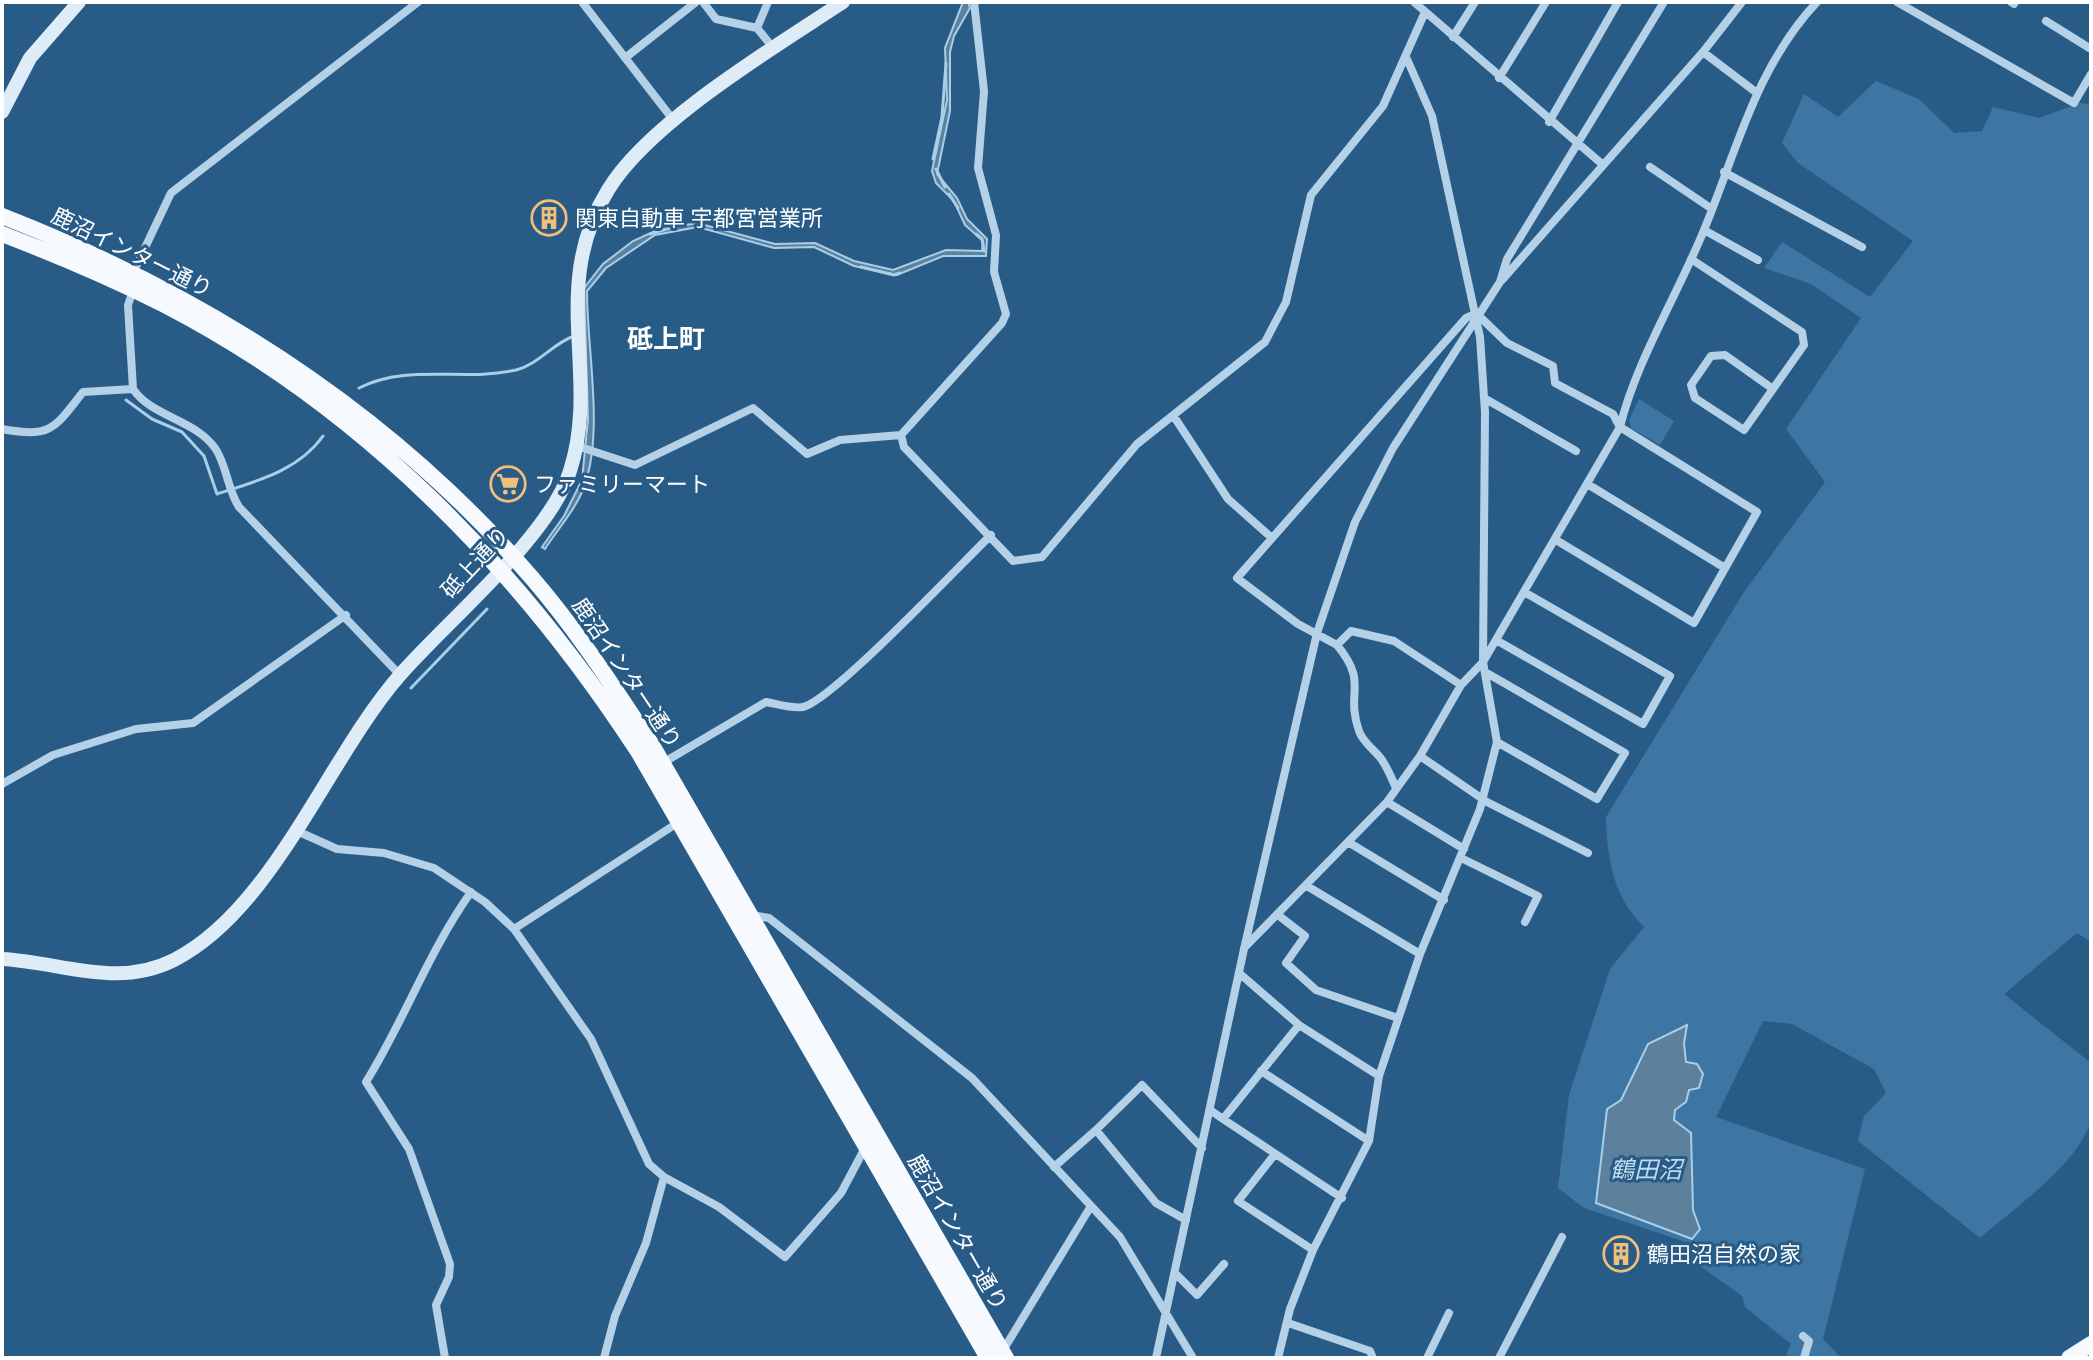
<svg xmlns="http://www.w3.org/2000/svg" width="2093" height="1360" viewBox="0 0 2093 1360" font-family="Mulish,'Noto Sans JP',sans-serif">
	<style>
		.green { fill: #3d76a3 }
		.water { fill: #5d809d; stroke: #a9cee8; stroke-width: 2 }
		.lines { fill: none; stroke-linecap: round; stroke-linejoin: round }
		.stream { stroke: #a9cee8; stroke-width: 3 }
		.street { stroke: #b4d1e8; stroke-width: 8 }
		.secondary { stroke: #deecf7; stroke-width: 14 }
		.primary { stroke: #f6fafe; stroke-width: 16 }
		.labels { text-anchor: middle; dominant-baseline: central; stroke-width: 6; stroke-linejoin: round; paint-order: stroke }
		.poi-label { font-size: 22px; fill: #fff; stroke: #285c87; text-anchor: start }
		.street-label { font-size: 22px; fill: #fff; stroke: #285c87 }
		.water-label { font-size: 24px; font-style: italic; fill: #c0dbef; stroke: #285c87 }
		.quarter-label { font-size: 26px; font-weight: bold; fill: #fff; stroke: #285c87 }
	</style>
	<rect width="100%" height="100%" fill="#285c87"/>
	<!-- green -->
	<path class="green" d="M1876,81L1919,99L1954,133L1982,131L1993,107L2039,118L2080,103L2088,104L2091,95V942L2077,933L2004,994L2091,1063C2091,1080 2093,1104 2091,1120C2079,1164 2013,1209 1980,1238L1858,1141L1864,1116L1886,1093L1874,1069L1792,1024L1763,1021L1716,1117L1865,1169L1823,1339L1841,1358H1785L1791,1344L1745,1307L1742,1296L1693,1261L1697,1246L1584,1208L1558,1188L1569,1095L1610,969L1644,927C1613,896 1607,859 1606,817L1744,592L1825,482L1786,429L1861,318L1811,284L1764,268L1782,242L1870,297L1913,241L1798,163L1782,143L1804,94L1838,117Z
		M1639,399L1674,421L1660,445L1631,428L1629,420Z"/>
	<!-- water -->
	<path class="water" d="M963,2H968L970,8L954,36L950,52V111L937,174L957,198L967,219L987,239L986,256H943L897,275L854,266L814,247L774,248L698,227L655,235L606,268L587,291C587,348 603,427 586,481C579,506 559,527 545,549L542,547L564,516L582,480L588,419L584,288L603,264L633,241L657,230L697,223L775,244L815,243L854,261L893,270L946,250L982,251L983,241L965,225L954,201L936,183L932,171L947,100L945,48Z
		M1687,1025L1684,1043L1686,1062L1697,1064L1703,1074L1699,1088L1689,1090L1686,1102L1675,1110L1674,1120L1691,1133L1693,1210L1700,1229L1692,1239L1596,1203L1607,1109L1621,1100L1648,1044Z"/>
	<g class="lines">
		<!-- stream -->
		<path class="stream" d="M933,159L942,117L946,63
			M936,169L945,187
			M949,194L958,208
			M650,234L673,227
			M976,234L982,239L984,251
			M861,267L894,275L900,273
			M359,388C408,363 463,382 516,370C539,364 552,344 574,336
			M126,400L152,419L182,432L204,456L217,494C257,481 298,471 323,436
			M411,688L487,609"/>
		<!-- street -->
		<path class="street" d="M582,2L674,121
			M703,2L716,19L757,28
			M768,2L757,28L774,49
			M1414,2L1602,164
			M1897,2L2074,103L2091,74
			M2011,2L2014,4
			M2046,21L2091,49
			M1453,37L1475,2
			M1703,52L1757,93
			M625,58L696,2
			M1499,78L1546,2
			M1549,122L1618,2
			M1650,167L1712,209
			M1724,172L1862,247
			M1704,230L1758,260
			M1691,259L1802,332L1804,345L1744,430L1695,398L1691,385L1711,356L1725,355L1773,389
			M132,275L171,193L418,2
			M1502,280L1703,52L1742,2
			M133,389L128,305L134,288
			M1484,398L1576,451
			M1173,415L1228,499L1272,538
			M2,429C51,438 54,429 83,392L133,389C152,417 194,419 215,448C227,465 227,489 239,507L400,675
			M901,435L904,447L1013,561L1042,557L1137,444L1265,342L1286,302L1311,195L1383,106L1425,12
			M577,446L635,465L753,408L807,454L840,440L901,435L1002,323L1006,314L994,272L996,235L978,168L984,91L974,2
			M1589,485L1725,568
			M1556,540L1694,623L1757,512L1620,427C1636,361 1678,294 1704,230C1737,150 1756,67 1817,2
			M1496,640L1643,724L1670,676L1524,592
			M1337,645C1369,684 1345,691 1359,731C1363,743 1375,750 1382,760C1388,769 1392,779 1396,788
			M1485,672L1625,753L1597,799L1497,742
			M1461,685L1394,641L1351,631L1337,645L1298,624L1237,578L1466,318L1475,314
			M1420,756L1487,802L1588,853
			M661,764L766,702C777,704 792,709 803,707C833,700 961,564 991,535
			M2,784L53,755L136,729L193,723L346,615
			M1387,802L1464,849
			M297,831L337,849L384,853L434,868L485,902L514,929
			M1348,842L1444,900
			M1461,858L1538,896L1525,922
			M1307,886L1420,954L1480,809L1497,742L1483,662L1485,412L1480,337L1432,116L1407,59
			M751,915L769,918L972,1078L1120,1237L1193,1358
			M1278,915L1305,936L1286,963L1316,990L1398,1018
			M1244,948L1387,802L1420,756L1461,685L1483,662L1620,427L1613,414L1555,383L1553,366L1507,343L1477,314
			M1239,973L1299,1025
			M1261,1071L1369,1141
			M1210,1110L1223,1119L1299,1025L1379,1076
			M1223,1119L1342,1198
			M1275,1154L1238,1201L1313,1250
			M1054,1167L1096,1130
			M664,1177L719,1207L785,1257L841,1193L866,1146
			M1186,1220L1156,1203L1096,1130L1142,1085L1202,1148
			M1175,1273L1197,1295L1224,1264
			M1288,1323L1370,1351L1373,1358
			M1803,1336L1809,1341L1804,1358
			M1002,1352L1091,1206
			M445,1358L436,1305L449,1277L450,1264L409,1149L366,1082C404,1021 429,951 471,892
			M604,1358L615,1316L646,1243L664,1177L649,1164L591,1039L514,929L679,822
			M1156,1358L1244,949L1317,633L1355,522L1393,448L1500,282L1507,259L1664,2
			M1278,1358L1290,1309L1313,1250L1369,1141L1379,1076L1420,954
			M1427,1358L1449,1313
			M1499,1358L1562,1237"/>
		<!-- secondary -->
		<path class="secondary" d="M2,112L30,58L79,2
			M2,959C61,962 117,989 174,960C273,910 328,757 400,675C446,622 550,536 570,471C601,375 548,288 608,190C649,122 775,47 843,2"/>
		<!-- primary -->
		<path class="primary" d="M2,216C204,295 389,412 532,578C577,630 614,688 652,745L1006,1358
			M2,234C57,255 111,278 163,304C361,406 519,568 639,753L988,1358
			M2069,1358L2091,1344"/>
	</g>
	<!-- icons -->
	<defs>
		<symbol id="building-ring" viewBox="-11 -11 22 22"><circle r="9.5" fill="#285c87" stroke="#f0c07b" stroke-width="1.5"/><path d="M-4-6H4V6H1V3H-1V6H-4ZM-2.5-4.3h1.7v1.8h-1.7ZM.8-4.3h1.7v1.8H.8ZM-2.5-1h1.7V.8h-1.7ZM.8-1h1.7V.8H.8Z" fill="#f0c07b"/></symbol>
		<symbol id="supermarket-ring" viewBox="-11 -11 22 22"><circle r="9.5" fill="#285c87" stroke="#f0c07b" stroke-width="1.5"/><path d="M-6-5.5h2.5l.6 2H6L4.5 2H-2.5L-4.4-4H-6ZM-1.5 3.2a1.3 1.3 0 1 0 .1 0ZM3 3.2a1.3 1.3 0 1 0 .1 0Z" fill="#f0c07b"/></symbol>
	</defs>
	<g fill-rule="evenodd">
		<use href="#building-ring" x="529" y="198" width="40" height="40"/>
		<use href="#supermarket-ring" x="488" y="464" width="40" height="40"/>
		<use href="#building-ring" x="1601" y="1234" width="40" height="40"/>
	</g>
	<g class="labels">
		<!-- poi labels -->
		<g class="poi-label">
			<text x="575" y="218">関東自動車 宇都宮営業所</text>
			<text x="534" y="484">ファミリーマート</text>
			<text x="1647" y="1254">鶴田沼自然の家</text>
		</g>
		<!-- street labels -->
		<g class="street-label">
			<text transform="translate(132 252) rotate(26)">鹿沼インター通り</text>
			<text transform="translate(475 562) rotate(-47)">砥上通り</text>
			<text transform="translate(627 673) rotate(56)">鹿沼インター通り</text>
			<text transform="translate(958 1232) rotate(60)">鹿沼インター通り</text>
		</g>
		<!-- water labels -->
		<g class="water-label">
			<text x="1646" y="1169">鶴田沼</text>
		</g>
		<!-- quarter labels -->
		<g class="quarter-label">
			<text x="666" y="338">砥上町</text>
		</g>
	</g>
	<!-- border -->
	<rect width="2093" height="1360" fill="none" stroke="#ffffff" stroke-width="8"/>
</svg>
